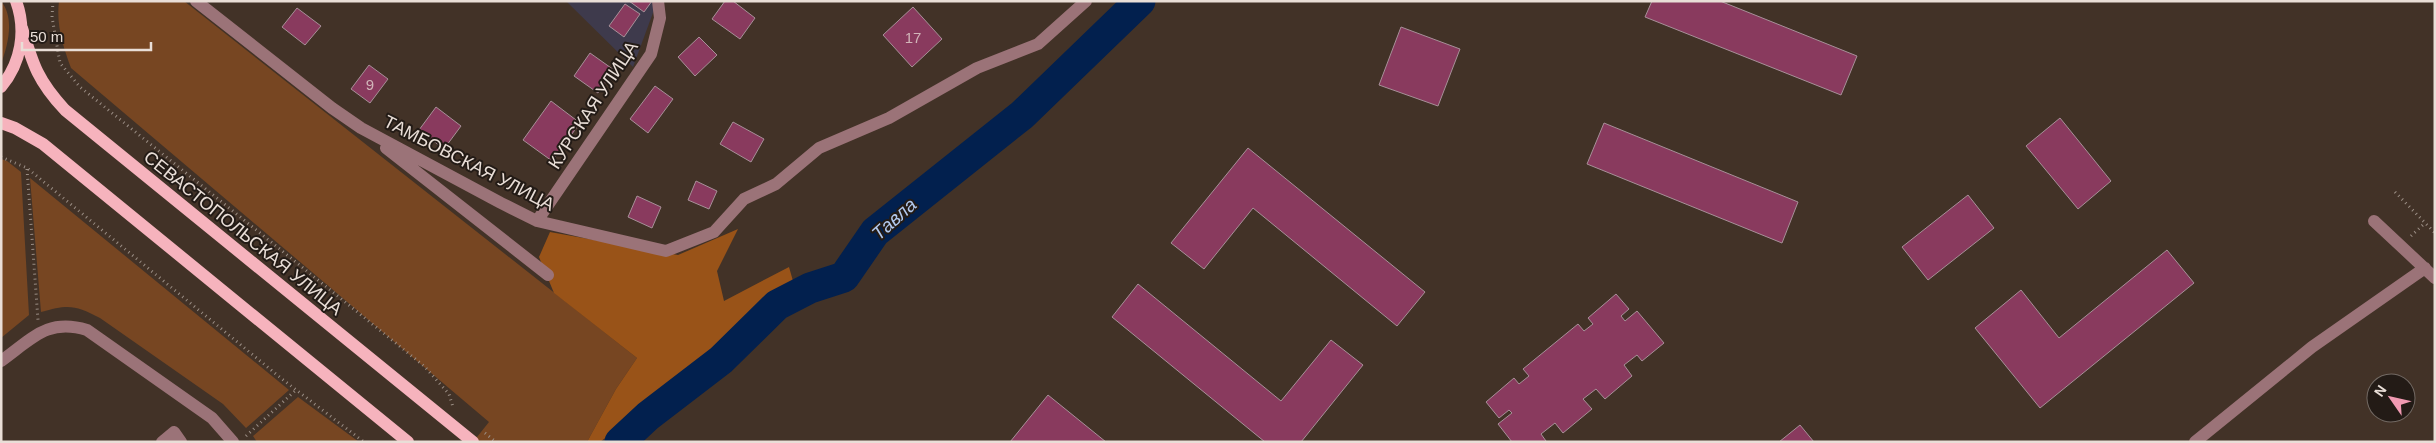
<svg xmlns="http://www.w3.org/2000/svg" width="2436" height="443" viewBox="0 0 2436 443" font-family="Arial,sans-serif">
	<style>
		.industrial { fill: #3e3a4c }
		.green { fill: #774622 }
		.forest { fill: #995318 }
		.lines { fill: none; stroke-linecap: round; stroke-linejoin: round }
		.river { stroke: #02204e; stroke-width: 31 }
		.building { fill: #893a5e; stroke: #a79098 }
		.path { stroke: #9b8e85; stroke-width: 3; stroke-dasharray: 1 4; stroke-linecap: butt }
		.minor { stroke: #9b7378; stroke-width: 12 }
		.major { stroke: #f6b3bd; stroke-width: 12 }
		.labels { text-anchor: middle; dominant-baseline: central; stroke-width: 4; stroke-linejoin: round; paint-order: stroke }
		.number-label { font-size: 15px; fill: #d1b5b9 }
		.street-label { font-size: 18px; fill: #e9ded7; stroke: #231b16 }
		.water-label { font-size: 19px; font-style: italic; fill: #b2c9ee; stroke: #231b16 }
	</style>
	<rect width="100%" height="100%" fill="#423227"/>
	<!-- industrial -->
	<path class="industrial" d="M566,1H653L654,10L633,67Z"/>
	<!-- green -->
	<path class="green" d="M1,1C15,18 8,45 1,64Z
		M59,1H184L637,358L616,389L587,442H473L489,422L71,68C63,46 56,25 59,1Z
		M1,159L7,161L21,172L29,315L1,338Z
		M30,178L289,390L246,428L223,404L100,318C76,305 68,304 41,312Z
		M298,397L359,442H257L253,436Z"/>
	<!-- forest -->
	<path class="forest" d="M738,229L717,271L724,301L789,267L793,281L703,362L600,442H587L616,389L637,358L554,293L539,257L550,232L678,255Z"/>
	<g class="lines">
		<!-- river -->
		<path class="river" d="M620,442L648,416L721,360L777,305L810,288L844,277L875,232L1022,115L1140,1"/>
	</g>
	<!-- building -->
	<path class="building" d="M629,1H652L644,12Z
		M725,1H733L755,18L740,39L712,19Z
		M1652,1H1720L1857,56L1841,95L1645,17Z
		M625,4L640,14L624,37L609,26Z
		M913,7L942,39L912,67L883,35Z
		M297,8L321,26L305,45L282,27Z
		M1401,27L1460,49L1438,106L1379,85Z
		M699,37L717,55L695,76L678,57Z
		M590,53L614,70L598,93L574,76Z
		M369,65L388,79L370,103L351,89Z
		M655,86L673,99L648,133L630,119Z
		M551,101L580,123L552,161L523,140Z
		M436,107L461,126L444,149L419,130Z
		M2060,118L2111,181L2078,209L2026,146Z
		M733,122L764,139L751,162L720,144Z
		M1604,123L1798,202L1782,243L1587,164Z
		M1248,148L1425,292L1397,326L1253,208L1204,269L1171,243Z
		M696,181L717,191L709,209L688,200Z
		M1968,195L1994,228L1928,280L1902,247Z
		M637,196L661,207L652,228L628,217Z
		M2167,250L2194,283L2040,408L1975,328L2021,290L2059,338Z
		M1138,284L1281,401L1331,340L1363,365L1301,442H1265L1112,317Z
		M1616,294L1629,309L1621,316L1625,321L1637,311L1664,343L1642,361L1637,355L1624,365L1632,376L1605,399L1596,389L1583,399L1592,409L1563,433L1555,423L1541,434L1546,441L1545,442H1512L1498,424L1512,413L1509,410L1499,418L1486,402L1514,378L1519,384L1529,376L1523,369L1578,324L1584,331L1593,324L1588,318Z
		M1048,395L1106,442H1010Z
		M1800,425L1814,442H1779Z"/>
	<g class="lines">
		<!-- path -->
		<path class="path" d="M53,1L52,17L60,63L80,87L424,366L449,394L453,407
			M1,157L27,168L282,379L364,442
			M27,169L38,320
			M2395,192L2435,233
			M2411,236L2425,223
			M485,433L496,442
			M246,436L296,390"/>
		<!-- minor -->
		<path class="minor" d="M196,1L332,108L361,128L501,203L537,221L666,251L714,232L744,199L776,184L819,148L889,118L977,68L1038,44L1086,1
			M386,148L548,275
			M537,221L651,54L660,18L658,1
			M2374,221L2435,278
			M1,361C32,339 47,318 87,330L212,418L233,442
			M162,442L174,432L181,442
			M2195,442L2312,347L2425,268"/>
		<!-- major -->
		<path class="major" d="M22,28C33,65 38,81 65,110L473,442
			M1,87C21,63 27,31 16,1
			M1,123L15,128L43,144L408,442"/>
	</g>
	<g class="labels">
		<!-- number labels -->
		<g class="number-label">
			<text x="913" y="37">17</text>
			<text x="370" y="84">9</text>
		</g>
		<!-- street labels -->
		<g class="street-label">
			<text transform="translate(593 105) rotate(-57)">КУРСКАЯ УЛИЦА</text>
			<text transform="translate(469 163) rotate(27)">ТАМБОВСКАЯ УЛИЦА</text>
			<text transform="translate(243 233) rotate(39)">СЕВАСТОПОЛЬСКАЯ УЛИЦА</text>
		</g>
		<!-- water labels -->
		<g class="water-label">
			<text transform="translate(894 219) rotate(-42)">Тавла</text>
		</g>
	</g>
	<!-- border -->
	<rect width="2436" height="443" fill="none" stroke="#e9ded7" stroke-width="5"/>
	<!-- north arrow -->
	<g transform="translate(2391 398) rotate(304)"><circle r="24" fill="#231b16" stroke="#726963"/>
	<path d="M0-4L9 19L0 12L-9 19Z" fill="#f19ab2"/>
	<text y="-8" font-size="14" font-weight="bold" text-anchor="middle" fill="#e9ded7">N</text>
	</g>
	<!-- scale -->
	<path d="M22 42v8h129v-8" fill="none" stroke="#e9ded7" stroke-width="2.5"/>
	<text x="30" y="42" font-size="15" fill="#e9ded7" stroke="#231b16" stroke-width="4" paint-order="stroke">50 m</text>
</svg>
